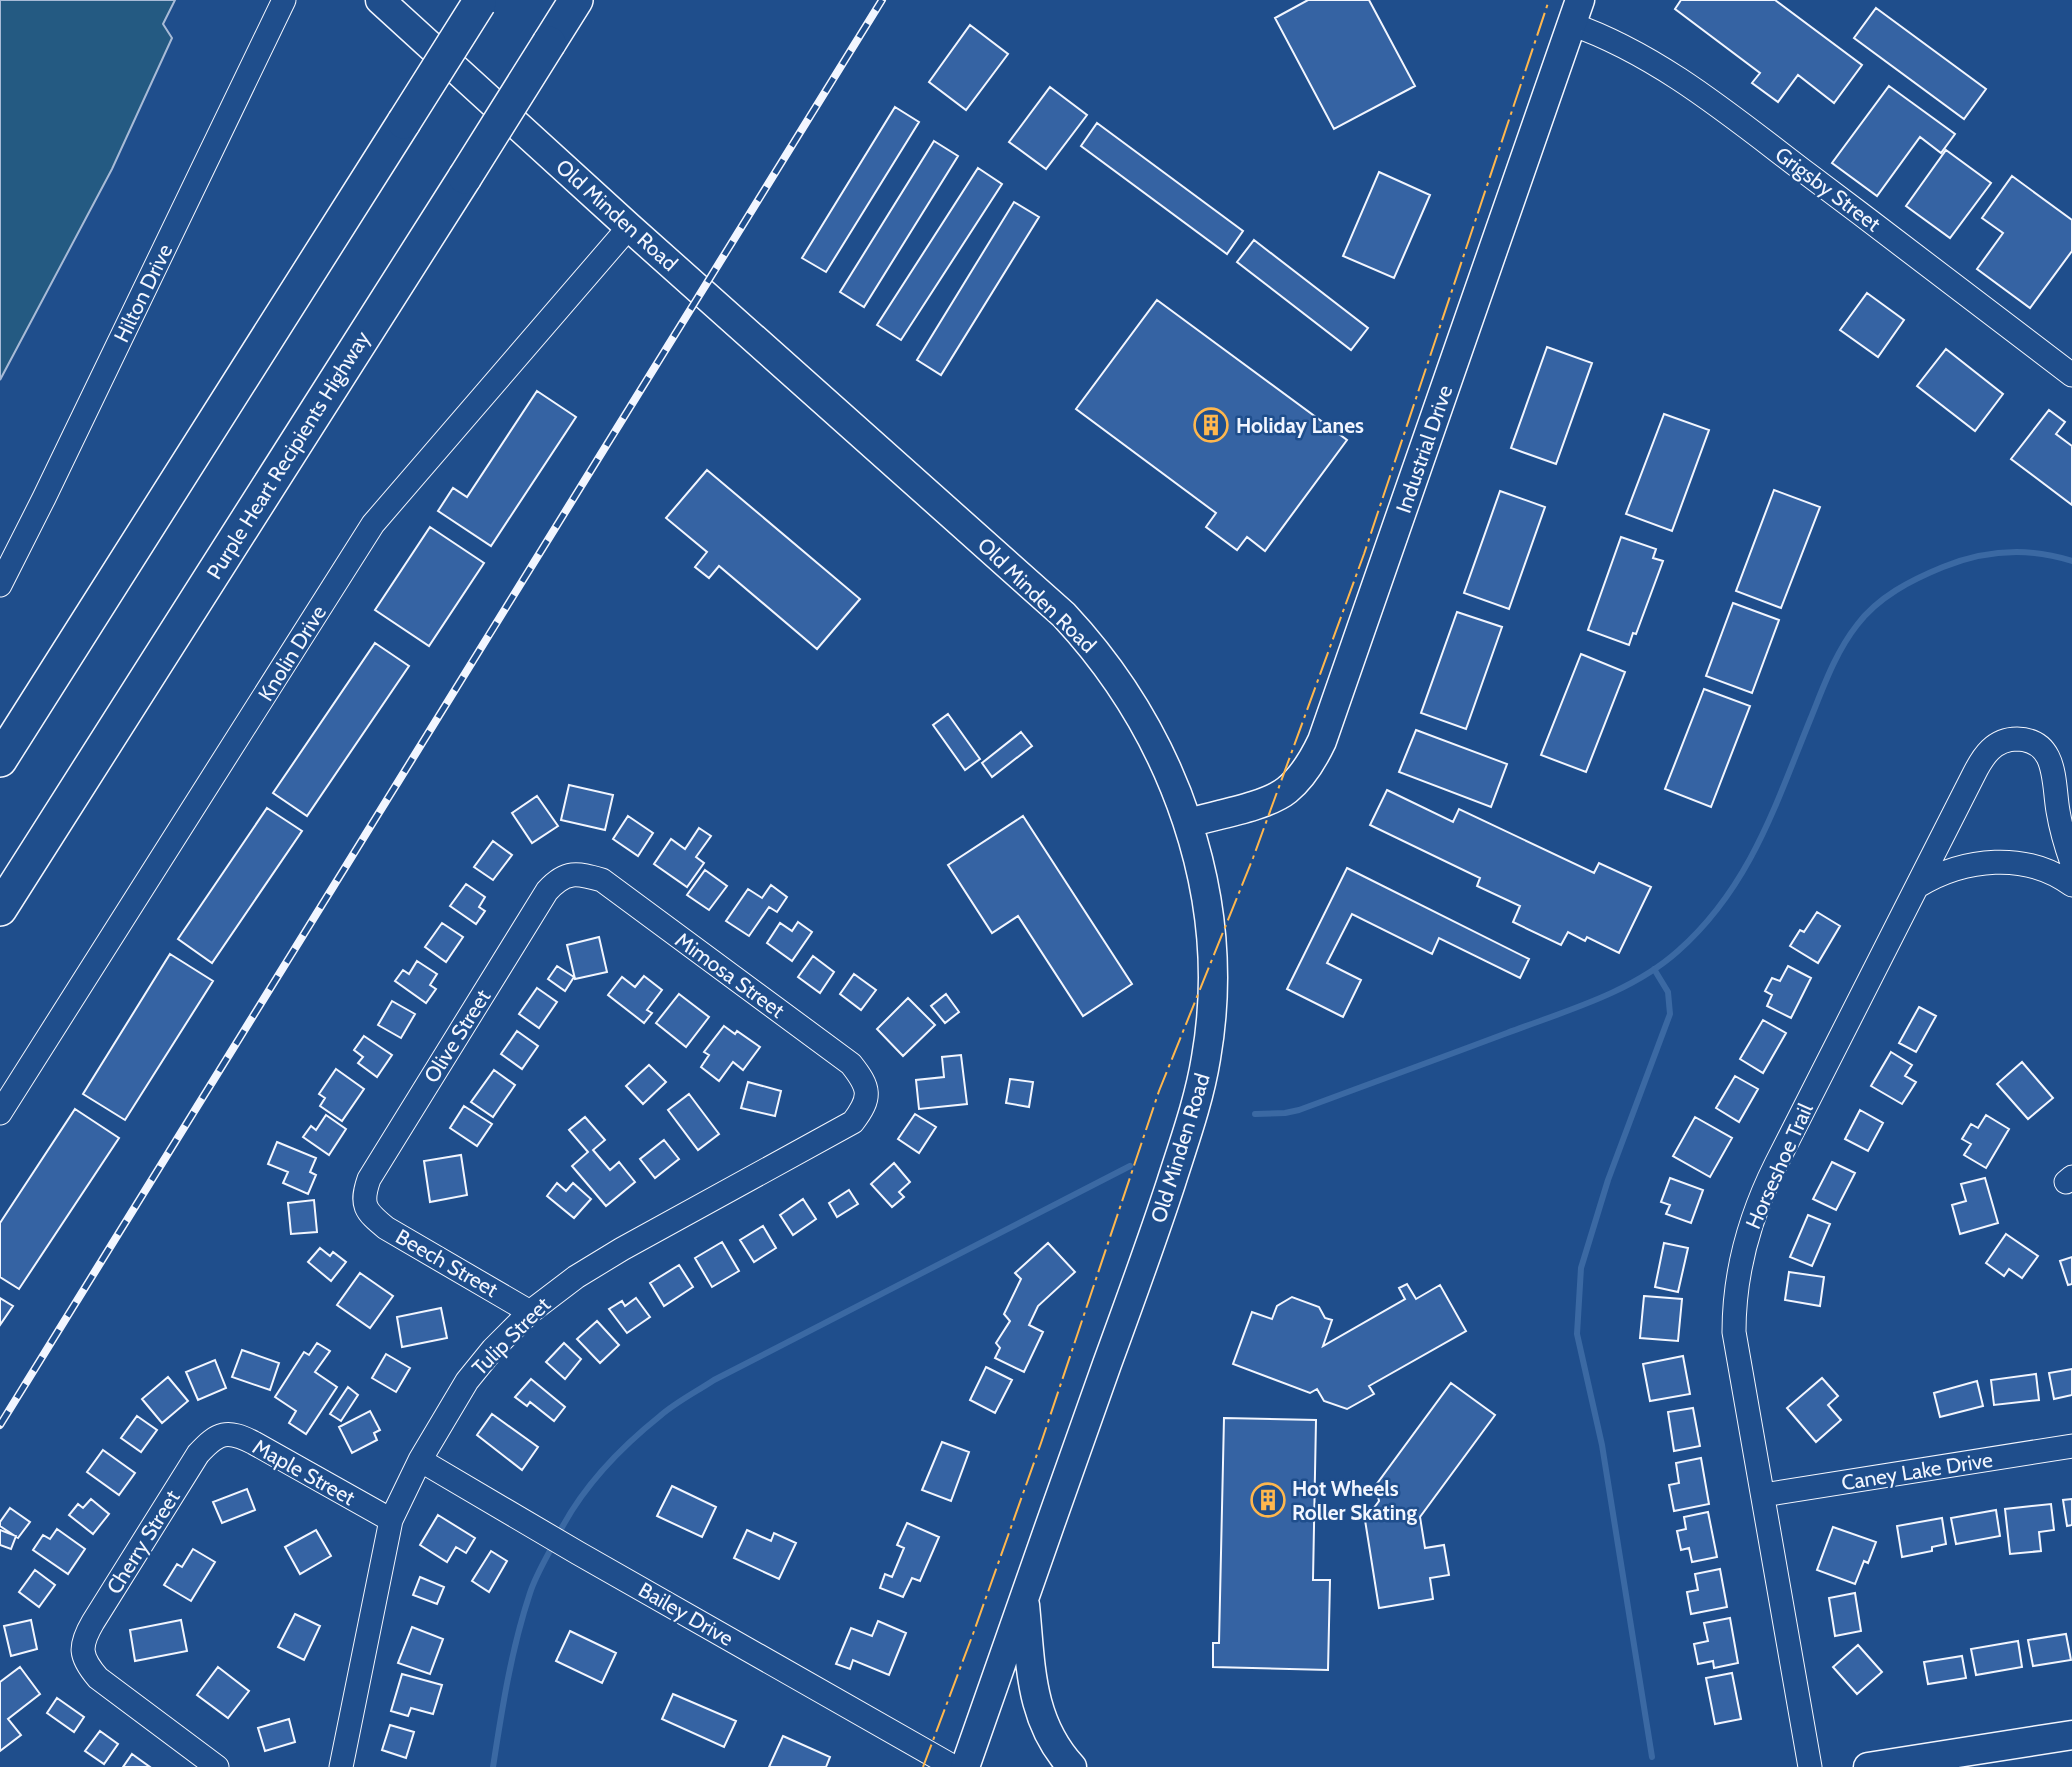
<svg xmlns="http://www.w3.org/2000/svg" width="2072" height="1767" viewBox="0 0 2072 1767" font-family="Cabin,sans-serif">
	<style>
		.green { fill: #245a82; stroke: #a8bbd7; stroke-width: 2 }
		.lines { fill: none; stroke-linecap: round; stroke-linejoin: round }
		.stream { stroke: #3b69a3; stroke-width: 6 }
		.building { fill: #3563a3; stroke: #f2f6ff; stroke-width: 2 }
		.minor-casing { stroke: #f2f6ff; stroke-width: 25 }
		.major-casing { stroke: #f2f6ff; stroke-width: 31 }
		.highway-casing { stroke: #f2f6ff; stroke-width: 36 }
		.minor { stroke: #1f4e8c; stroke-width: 23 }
		.major { stroke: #1f4e8c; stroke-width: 28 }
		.highway { stroke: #1f4e8c; stroke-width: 33 }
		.rail-casing { stroke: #f2f6ff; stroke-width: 8 }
		.rail { stroke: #1f4e8c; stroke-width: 5; stroke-dasharray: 16; stroke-linecap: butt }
		.highway-bridge-casing { stroke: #f2f6ff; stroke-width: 36; stroke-linecap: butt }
		.highway-bridge { stroke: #1f4e8c; stroke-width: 33 }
		.power { stroke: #ffb74d; stroke-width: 2; stroke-dasharray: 24 5 3.5 5; stroke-linecap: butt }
		.labels { text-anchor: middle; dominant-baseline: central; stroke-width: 5; stroke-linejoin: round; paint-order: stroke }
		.street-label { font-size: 21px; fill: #f2f6ff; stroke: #1f4e8c }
		.poi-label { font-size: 21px; font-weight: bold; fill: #f2f6ff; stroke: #1f4e8c; text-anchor: start }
	</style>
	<rect width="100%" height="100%" fill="#1f4e8c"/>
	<!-- green -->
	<path class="green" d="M0,0H175L163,24L172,38L112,169L0,380Z"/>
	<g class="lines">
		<!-- stream -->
		<path class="stream" d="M1255,1114L1285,1113L1299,1110C1369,1084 1438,1059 1507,1033C1565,1011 1631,993 1678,951C1750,887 1775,806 1810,720C1823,688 1835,653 1857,625C1878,597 1911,580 1943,567C1985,550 2029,547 2072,561
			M558,1535C581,1489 620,1448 660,1416C676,1402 696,1392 714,1380L1130,1166
			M1652,1757L1602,1445L1577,1334L1581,1268L1608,1180L1670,1014L1668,992L1654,969
			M493,1767C502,1709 511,1650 530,1593C535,1577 545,1560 553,1545"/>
	</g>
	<!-- building -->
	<path class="building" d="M1308,0H1369L1415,86L1334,129L1275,18Z
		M1681,0H1775L1862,65L1834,103L1798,75L1778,102L1752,83L1760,73L1675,9Z
		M1876,8L1986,89L1964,119L1854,38Z
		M970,25L1008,54L966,110L929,82Z
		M1889,86L1955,134L1941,153L1920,137L1877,196L1832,163Z
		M1050,87L1087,115L1046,169L1009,142Z
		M895,107L919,122L826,272L802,258Z
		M1097,123L1243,231L1227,254L1081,146Z
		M934,141L958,156L864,307L840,292Z
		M1946,150L1991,183L1950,238L1906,206Z
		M978,168L1002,184L901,340L877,325Z
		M1379,172L1430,195L1394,278L1343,256Z
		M2012,176L2072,220V251L2030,308L1977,269L2003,233L1982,218Z
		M1014,202L1039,217L941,375L917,360Z
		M1254,240L1368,328L1351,350L1237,262Z
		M1867,293L1904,320L1878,357L1840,330Z
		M1157,300L1347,440L1265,551L1247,537L1237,550L1206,527L1216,513L1076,409Z
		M1547,347L1592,363L1556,464L1511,448Z
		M1946,349L2003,394L1975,431L1917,386Z
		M537,391L576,417L491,546L438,511L453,488L467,497Z
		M2049,410L2065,422L2056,434L2072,446V505L2011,459Z
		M1664,414L1709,430L1672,531L1626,514Z
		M707,470L860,599L817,649L719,566L709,578L695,567L707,552L666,518Z
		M1774,490L1820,507L1781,608L1736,591Z
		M1500,491L1545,507L1509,609L1464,593Z
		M430,527L484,563L429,646L375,610Z
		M1621,537L1656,549L1653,558L1663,561L1636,634L1633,633L1629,645L1588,630Z
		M1733,603L1779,620L1752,693L1706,676Z
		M1457,612L1502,627L1466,729L1421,713Z
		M375,643L409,666L307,816L273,793Z
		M1581,654L1625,672L1586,772L1541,755Z
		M1704,689L1750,706L1711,807L1665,789Z
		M948,714L980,759L965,770L933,725Z
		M1416,730L1507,764L1491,807L1399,772Z
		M1021,732L1032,746L992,777L982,763Z
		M569,785L613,795L605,830L561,820Z
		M1387,790L1453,822L1459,809L1594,873L1599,863L1651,887L1619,953L1587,937L1585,941L1568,932L1561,945L1513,922L1520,906L1477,886L1480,878L1370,825Z
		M537,796L558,826L532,843L512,813Z
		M267,808L302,831L212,963L178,939Z
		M628,816L653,833L638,856L613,839Z
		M1023,816L1132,984L1083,1016L1018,916L992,933L948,865Z
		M699,828L711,836L696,857L704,863L687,887L654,864L671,839L685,849Z
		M493,841L512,855L493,880L474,867Z
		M1347,868L1529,959L1520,978L1439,938L1432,954L1352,914L1327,963L1361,980L1343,1017L1287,989Z
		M705,870L727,886L709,910L687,895Z
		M466,884L485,897L479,907L485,911L476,924L450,906Z
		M771,885L787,897L777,912L769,907L749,936L726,921L748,889L762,898Z
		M1817,912L1840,926L1818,963L1790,946L1800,930L1804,932Z
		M798,922L812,932L792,961L767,943L780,923L792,931Z
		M442,923L463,937L446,962L425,947Z
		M599,937L607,972L575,979L567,945Z
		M170,954L213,981L125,1120L83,1094Z
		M813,956L834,972L820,993L798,977Z
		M417,961L437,974L430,985L436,989L426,1003L395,981L403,970L409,974Z
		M557,966L574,977L565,991L548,979Z
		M1788,966L1811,978L1791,1018L1767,1006L1772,995L1765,991L1772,978L1780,981Z
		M854,974L876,990L861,1010L840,994Z
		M644,976L662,990L647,1010L652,1013L644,1023L608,995L622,977L635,987Z
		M537,988L557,1002L539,1028L519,1014Z
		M679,994L709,1017L686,1047L656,1023Z
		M946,994L959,1012L945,1023L931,1006Z
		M908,998L935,1025L903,1056L877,1029Z
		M392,1001L415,1014L401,1038L378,1025Z
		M1919,1007L1936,1016L1916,1052L1899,1043Z
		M1763,1020L1786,1033L1763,1073L1740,1059Z
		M724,1026L735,1034L737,1031L760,1047L743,1070L733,1062L719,1081L701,1067L709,1055L704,1052Z
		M517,1031L538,1046L522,1069L501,1054Z
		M364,1036L392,1055L377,1077L358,1063L363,1057L354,1050Z
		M1891,1052L1912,1065L1905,1076L1916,1082L1902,1104L1871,1086Z
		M961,1055L967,1104L919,1109L916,1080L944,1077L942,1057Z
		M2022,1062L2053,1098L2028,1119L1997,1084Z
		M649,1065L666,1082L643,1104L626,1086Z
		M336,1069L364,1089L342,1121L320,1106L325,1098L319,1094Z
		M494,1070L515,1085L493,1117L471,1102Z
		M1735,1076L1758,1089L1739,1122L1716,1108Z
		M1010,1079L1033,1082L1029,1107L1006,1103Z
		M748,1082L781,1091L775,1116L741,1108Z
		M689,1094L719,1134L698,1150L668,1110Z
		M464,1106L492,1124L477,1146L450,1128Z
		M75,1109L119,1138L19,1289L0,1277V1223Z
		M1860,1110L1883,1123L1868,1151L1845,1139Z
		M915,1114L936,1127L919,1153L898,1139Z
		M326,1115L346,1129L329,1155L303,1137L311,1126L316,1130Z
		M1986,1115L2009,1129L1986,1168L1964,1155L1971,1144L1962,1139L1971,1124L1978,1128Z
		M585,1117L605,1140L593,1150L610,1170L619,1162L635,1182L606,1206L572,1166L588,1152L569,1130Z
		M1695,1117L1732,1138L1710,1177L1673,1156Z
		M664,1140L679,1159L655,1178L640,1159Z
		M277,1142L316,1158L310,1172L316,1175L308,1194L283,1183L288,1172L268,1164Z
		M461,1155L467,1195L430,1202L424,1161Z
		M1832,1162L1855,1173L1836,1210L1813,1199Z
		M894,1163L910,1182L899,1192L904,1197L892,1207L871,1184Z
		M1670,1178L1703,1190L1691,1223L1666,1214L1670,1205L1661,1202Z
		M1985,1178L1998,1223L1960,1234L1952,1205L1966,1201L1961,1184Z
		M557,1183L566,1191L573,1183L591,1199L574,1218L547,1196Z
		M849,1190L858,1204L837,1217L829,1203Z
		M803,1199L816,1219L793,1235L780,1215Z
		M314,1200L317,1232L291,1234L288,1203Z
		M1808,1215L1830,1224L1812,1266L1790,1257Z
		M763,1226L776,1248L754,1262L740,1240Z
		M2006,1234L2038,1256L2022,1278L2009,1269L2004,1276L1986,1263Z
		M722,1242L739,1271L712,1287L695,1258Z
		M1048,1243L1075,1272L1038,1306L1029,1325L1043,1332L1024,1372L995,1358L1000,1348L996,1343L1010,1321L1004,1314L1021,1279L1015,1273Z
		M1664,1243L1688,1248L1678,1292L1655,1287Z
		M320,1248L330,1256L333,1252L346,1262L331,1281L308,1262Z
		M2072,1257V1284L2068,1285L2060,1261Z
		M679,1265L693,1287L664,1306L650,1283Z
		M1789,1272L1824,1277L1820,1306L1785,1300Z
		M360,1273L393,1296L370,1328L337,1305Z
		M1407,1284L1416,1299L1440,1285L1466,1331L1369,1386L1374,1394L1347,1409L1324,1401L1317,1389L1310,1393L1233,1364L1252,1312L1272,1319L1277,1306L1292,1297L1319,1307L1325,1318L1332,1320L1323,1346L1405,1299L1399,1288Z
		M1644,1296L1682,1299L1678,1341L1640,1338Z
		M0,1298L13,1306L0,1325Z
		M636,1298L650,1317L627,1333L609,1309L622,1301L625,1306Z
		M441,1308L447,1338L402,1347L397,1317Z
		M597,1321L619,1345L600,1363L577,1339Z
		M317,1343L330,1351L315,1372L337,1387L306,1434L289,1423L296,1411L275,1397L304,1352L309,1355Z
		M564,1343L581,1359L565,1379L546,1362Z
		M242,1350L279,1363L270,1390L232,1377Z
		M386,1354L410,1368L396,1392L372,1378Z
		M1683,1356L1690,1394L1650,1401L1643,1364Z
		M215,1360L226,1388L198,1400L186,1372Z
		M986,1367L1012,1380L995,1413L970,1400Z
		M2072,1369V1395L2054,1399L2049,1373Z
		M2036,1374L2039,1400L1994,1405L1991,1380Z
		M168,1377L188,1401L162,1423L142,1399Z
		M1822,1378L1838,1396L1828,1405L1841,1420L1816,1442L1787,1408Z
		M531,1379L565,1407L554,1421L530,1402L527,1406L515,1397Z
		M1977,1381L1983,1406L1940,1417L1934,1393Z
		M1451,1383L1495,1415L1420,1517L1425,1548L1444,1545L1449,1575L1430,1578L1433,1599L1379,1608L1365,1520L1379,1501L1376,1485Z
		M348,1387L358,1395L341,1421L330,1414Z
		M1693,1408L1700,1446L1674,1451L1668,1412Z
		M370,1411L380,1430L374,1433L377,1440L352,1453L339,1427Z
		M492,1414L538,1447L522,1470L477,1435Z
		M137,1416L157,1430L141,1452L121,1438Z
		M1224,1418L1316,1420L1313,1580H1330L1328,1670L1213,1667V1643H1219Z
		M942,1442L969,1452L951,1501L922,1490Z
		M103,1450L135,1473L119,1495L87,1472Z
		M1701,1458L1709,1504L1674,1511L1669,1485L1679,1483L1676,1463Z
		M672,1486L716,1507L702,1537L657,1516Z
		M247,1489L255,1510L222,1523L213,1502Z
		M91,1499L109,1514L93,1534L69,1515L78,1504L83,1508Z
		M2072,1499V1525L2067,1526L2063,1500Z
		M2051,1504L2054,1530L2039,1532L2041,1551L2010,1554L2005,1509Z
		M10,1508L30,1522L18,1538L0,1526V1522Z
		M1996,1510L2000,1536L1956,1544L1951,1518Z
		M1708,1512L1717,1557L1692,1562L1689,1548L1681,1550L1677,1531L1686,1529L1684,1517Z
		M438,1515L475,1538L466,1553L456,1547L447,1562L420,1545Z
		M1942,1518L1946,1544L1932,1547V1551L1902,1557L1897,1526Z
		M907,1523L939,1537L920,1581L912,1578L903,1597L880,1588L885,1574L892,1577L904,1548L897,1545Z
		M1833,1527L1876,1542L1868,1563L1864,1561L1855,1584L1817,1570Z
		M57,1529L85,1549L68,1574L33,1550L43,1535L50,1539Z
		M0,1530L16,1536L11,1549L0,1545Z
		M316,1530L331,1556L300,1574L285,1547Z
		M747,1530L771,1541L774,1533L796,1543L779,1579L734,1558Z
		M193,1549L215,1562L191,1601L164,1585L177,1564L182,1567Z
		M491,1551L507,1561L489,1592L472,1581Z
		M1720,1569L1727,1607L1691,1614L1687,1592L1698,1590L1695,1574Z
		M35,1570L55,1585L39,1607L19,1592Z
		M420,1577L444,1587L437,1604L413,1595Z
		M1855,1593L1861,1631L1835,1636L1829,1598Z
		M295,1614L320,1626L304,1660L278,1647Z
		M1730,1618L1738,1663L1714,1668L1713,1661L1698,1664L1694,1644L1708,1641L1704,1623Z
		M31,1620L37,1649L11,1656L4,1626Z
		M181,1620L187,1651L135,1661L130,1630Z
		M878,1621L906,1633L889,1675L853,1660L850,1669L836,1664L851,1628L872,1636Z
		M412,1627L443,1639L430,1674L398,1663Z
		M570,1631L616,1653L602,1683L556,1661Z
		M2066,1634L2071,1660L2033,1666L2028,1640Z
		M2018,1641L2022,1667L1976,1675L1971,1649Z
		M1858,1645L1882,1672L1857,1694L1833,1667Z
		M1962,1656L1966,1678L1928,1684L1924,1662Z
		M20,1667L40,1694L8,1719L21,1735L0,1751V1682Z
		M218,1667L249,1691L228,1718L197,1695Z
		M1732,1673L1741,1719L1715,1724L1706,1678Z
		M402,1674L442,1685L433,1714L411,1708L408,1716L391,1711Z
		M673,1694L736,1721L724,1747L662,1719Z
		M57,1698L84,1717L74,1732L47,1713Z
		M289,1719L295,1742L265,1751L258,1728Z
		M390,1725L414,1732L406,1758L382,1750Z
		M100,1731L118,1744L104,1764L85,1751Z
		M783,1736L830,1757L826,1767H769Z
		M132,1754L150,1767H123Z"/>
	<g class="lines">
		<defs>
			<path id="minor" d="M1571,24C1660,55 1735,119 1809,175C1897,241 1984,308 2072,375
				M0,585L44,498L284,0
				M1918,886C1964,858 2026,851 2072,885
				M0,1113L373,524L629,227
				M2066,1182L2072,1177
				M420,1460L578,1553L954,1767
				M1763,1495L2072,1446
				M217,1767L98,1678C79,1656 79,1646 93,1622L198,1454C218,1432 227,1429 254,1443L391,1520
				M341,1767L391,1520L420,1460L467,1381L493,1349L530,1312L576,1277L622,1249L853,1122C872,1097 870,1088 851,1064L602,880C577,873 566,870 547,891L369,1179C360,1205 365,1211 386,1228L530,1312
				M1810,1767L1734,1332C1734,1272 1749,1218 1776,1164L1974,774C1983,756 1994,739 2017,739C2058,740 2053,783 2058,811C2061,829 2066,846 2072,863"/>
			<path id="major" d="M380,0L629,227L1064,615C1174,733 1234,897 1206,1058C1199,1101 1184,1142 1171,1183C1151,1244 1129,1304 1107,1364C1059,1498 1012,1633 965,1767
				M1188,823C1215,815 1266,807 1287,790C1303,777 1313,760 1322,741L1580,0
				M1025,1605C1031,1665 1029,1720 1072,1767
				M1868,1767L2072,1735"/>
			<path id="highway" d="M549,43L576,0
				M0,760L404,122
				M0,909L465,177"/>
		</defs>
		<!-- minor casing -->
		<use href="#minor" class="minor-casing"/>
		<!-- major casing -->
		<use href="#major" class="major-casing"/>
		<!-- highway casing -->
		<use href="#highway" class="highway-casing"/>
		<!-- minor -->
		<use href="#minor" class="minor"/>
		<!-- major -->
		<use href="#major" class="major"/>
		<!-- highway -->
		<use href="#highway" class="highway"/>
		<defs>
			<path id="rail" d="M0,1425L882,0"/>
		</defs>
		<!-- rail casing -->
		<use href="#rail" class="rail-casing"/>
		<!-- rail -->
		<use href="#rail" class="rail"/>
		<defs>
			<path id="highway-bridge" d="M404,122L479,3
				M465,177L549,43"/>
		</defs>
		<!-- highway-bridge casing -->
		<use href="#highway-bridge" class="highway-bridge-casing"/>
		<!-- highway-bridge -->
		<use href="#highway-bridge" class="highway-bridge"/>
		<!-- power -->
		<path class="power" d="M923,1767L973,1634L1041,1443L1159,1091L1253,858L1364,554L1549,0"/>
	</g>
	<!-- icons -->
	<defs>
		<symbol id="building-ring" viewBox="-11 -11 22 22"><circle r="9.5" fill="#1f4e8c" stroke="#ffb74d" stroke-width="1.5"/><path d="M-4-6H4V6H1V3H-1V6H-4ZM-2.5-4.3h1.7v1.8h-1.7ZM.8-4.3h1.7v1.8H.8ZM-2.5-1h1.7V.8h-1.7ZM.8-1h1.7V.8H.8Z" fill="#ffb74d"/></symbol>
	</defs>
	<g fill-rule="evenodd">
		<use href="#building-ring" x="1192" y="406" width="38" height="38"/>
		<use href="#building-ring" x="1249" y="1481" width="38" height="38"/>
	</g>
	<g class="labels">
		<!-- street labels -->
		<g class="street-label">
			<text transform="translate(1828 189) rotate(37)">Grigsby Street</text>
			<text transform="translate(617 215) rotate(42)">Old Minden Road</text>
			<text transform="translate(143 293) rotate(-64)">Hilton Drive</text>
			<text transform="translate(1424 449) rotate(-71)">Industrial Drive</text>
			<text transform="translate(288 455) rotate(-58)">Purple Heart Recipients Highway</text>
			<text transform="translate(1037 595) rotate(44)">Old Minden Road</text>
			<text transform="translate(292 653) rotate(-58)">Knolin Drive</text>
			<text transform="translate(730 975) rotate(36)">Mimosa Street</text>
			<text transform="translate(457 1036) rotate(-58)">Olive Street</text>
			<text transform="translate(1180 1148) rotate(-73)">Old Minden Road</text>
			<text transform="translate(1779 1166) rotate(-66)">Horseshoe Trail</text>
			<text transform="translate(447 1263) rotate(30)">Beech Street</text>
			<text transform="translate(511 1336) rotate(-45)">Tulip Street</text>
			<text transform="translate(1917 1471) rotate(-9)">Caney Lake Drive</text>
			<text transform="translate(304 1472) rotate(29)">Maple Street</text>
			<text transform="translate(143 1542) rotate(-58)">Cherry Street</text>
			<text transform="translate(686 1614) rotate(30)">Bailey Drive</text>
		</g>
		<!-- poi labels -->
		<g class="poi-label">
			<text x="1236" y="425">Holiday Lanes</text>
			<text x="1292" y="1488">Hot Wheels<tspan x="1292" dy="24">Roller Skating</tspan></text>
		</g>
	</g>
</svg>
